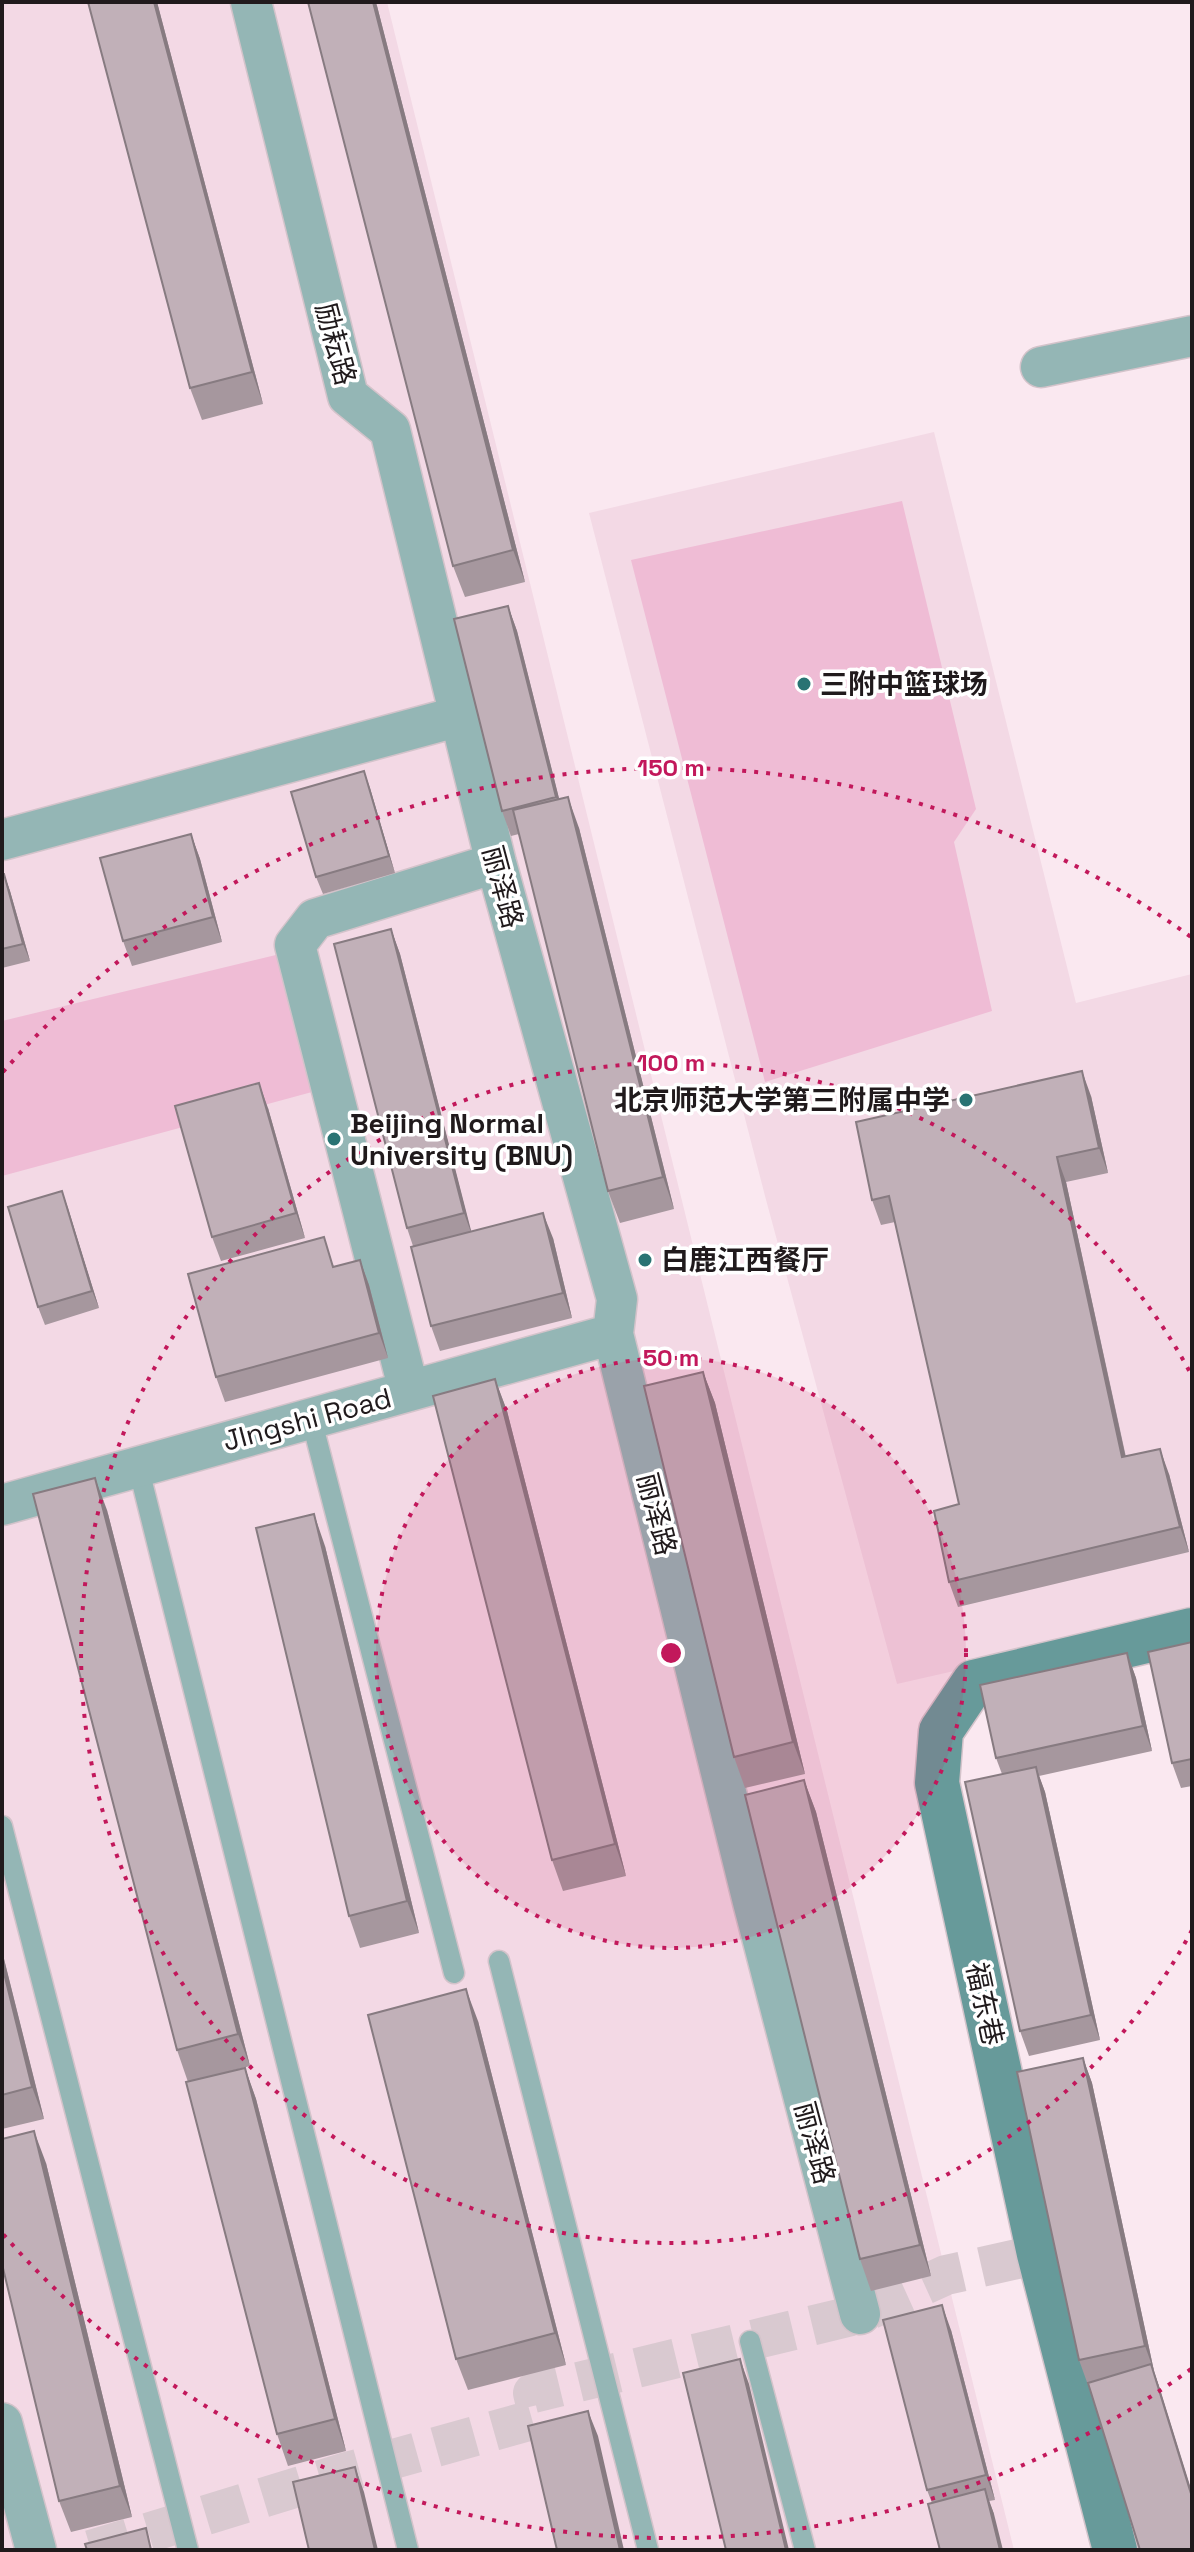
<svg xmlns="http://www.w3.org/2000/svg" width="1194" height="2552" viewBox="0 0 1194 2552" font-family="'Space Grotesk','Noto Sans SC',sans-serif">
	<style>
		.built { fill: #f3d9e5 }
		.green { fill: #efbcd5 }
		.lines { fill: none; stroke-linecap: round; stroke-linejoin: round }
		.street-tunnel { stroke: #d9c9d0; stroke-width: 40; stroke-dasharray: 40 20; stroke-linecap: butt }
		.lane-casing { stroke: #d3c3ca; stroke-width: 23 }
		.street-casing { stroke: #d3c3ca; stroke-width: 43 }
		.secondary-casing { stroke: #d3c3ca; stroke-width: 47 }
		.lane { stroke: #94b6b5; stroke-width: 20 }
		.street { stroke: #94b6b5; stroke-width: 40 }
		.secondary { stroke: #679a9a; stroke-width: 44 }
		.wall { fill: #a6979e }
		.shaded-wall { fill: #877b81 }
		.building { fill: #c1b0b8; stroke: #877b81; stroke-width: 2 }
		.ring { fill: none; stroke: #c2185b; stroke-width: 4; stroke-dasharray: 4 8 }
		.poi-dot { fill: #297373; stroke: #fff; stroke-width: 3 }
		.labels { text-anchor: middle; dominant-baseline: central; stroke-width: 7; stroke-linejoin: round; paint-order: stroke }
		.street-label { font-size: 28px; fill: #201a1c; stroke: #fff }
		.poi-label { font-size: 28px; font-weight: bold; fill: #201a1c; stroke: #fff; text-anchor: start }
		.centre { fill: #c2185b; stroke: #fff; stroke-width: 4 }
		.ring-label { font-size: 24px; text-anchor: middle; font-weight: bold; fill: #c2185b; stroke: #fff; stroke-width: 7; stroke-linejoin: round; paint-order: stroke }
	</style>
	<rect width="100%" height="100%" fill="#fae8f0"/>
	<!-- built -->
	<path class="built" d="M2,2H387L1014,2550H2Z
		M934,432L1076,1003L1192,974V1617L897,1684L765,1196L589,513Z"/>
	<!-- green -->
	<path class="green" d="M902,501L976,809L954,842L992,1011L765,1082L631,560Z
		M280,954L312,1092L2,1176V1021Z"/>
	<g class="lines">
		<!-- street-tunnel -->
		<path class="street-tunnel" d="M91,2550L347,2472L539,2418L533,2393L860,2314L946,2275L1039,2254"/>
		<defs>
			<path id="lane" d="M311,1418L454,1973
				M138,1466L408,2550
				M2,1826L188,2550
				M499,1961L648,2550
				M750,2341L805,2550"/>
			<path id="street" d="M251,2L348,396L390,430L496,863L617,1299L613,1334L753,1902L860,2314
				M1041,367L1192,336
				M2,840L460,716
				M409,1391L295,945L315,919L496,863
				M2,1505L613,1334
				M2,2423L36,2550"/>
			<path id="secondary" d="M1115,2550L1039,2254L937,1783L941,1731L974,1682L1192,1630"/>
		</defs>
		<!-- lane casing -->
		<use href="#lane" class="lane-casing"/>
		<!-- street casing -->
		<use href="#street" class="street-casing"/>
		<!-- secondary casing -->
		<use href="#secondary" class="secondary-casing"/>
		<!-- lane -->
		<use href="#lane" class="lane"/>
		<!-- street -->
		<use href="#street" class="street"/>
		<!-- secondary -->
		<use href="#secondary" class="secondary"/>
	</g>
	<!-- wall -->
	<path class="wall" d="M88,2H157L263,404L202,420L190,388Z
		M376,2L525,582L465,597L453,566Z
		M508,606L517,631L559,799L579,828L674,1209L620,1223L608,1191L519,834L511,836L502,811Z
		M364,771L395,873L323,894L316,877Z
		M191,834L200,859L222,942L132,966L123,941Z
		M2,874H4L10,891L30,961L2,968Z
		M391,929L400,954L471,1232L553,1238L572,1318L440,1351L431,1326L413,1246L407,1228Z
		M1091,1096L1108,1173L1066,1182L1126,1457L1169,1474L1189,1552L958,1607L949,1582L959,1504L895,1222L881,1225L872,1200Z
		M268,1108L305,1238L221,1261L212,1237Z
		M62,1191L99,1308L45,1325L38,1307Z
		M360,1260L369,1285L388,1358L225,1402L216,1377Z
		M703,1372L715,1403L805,1774L745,1788L734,1757Z
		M495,1379L507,1411L626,1876L563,1891L552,1860Z
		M107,1510L250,2066L196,2080L245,2068L256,2099L346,2451L288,2466L277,2434L188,2082L177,2050Z
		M325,1546L419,1933L360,1948L349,1916Z
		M1192,1642V1786L1181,1788L1172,1763Z
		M1127,1653L1136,1678L1152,1751L1039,1776L1045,1792L1100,2040L1029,2056L1020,2031L1002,1774L996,1758Z
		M804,1780L816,1812L931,2276L871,2291L860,2259Z
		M2,1951L44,2119L2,2129Z
		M478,2021L566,2365L468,2390L456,2359Z
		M1083,2058L1092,2083L1154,2371L1160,2389L1088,2385L1079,2360Z
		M46,2163L132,2517L71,2532L59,2501Z
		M951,2330L995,2500L989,2501L994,2514L932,2503L927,2490Z"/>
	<!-- shaded-wall -->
	<path class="shaded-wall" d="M154,2H157L263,404L252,372Z
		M373,2H376L525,582L513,550Z
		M508,606L517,631L565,822L556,797Z
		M364,771L370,788L395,873L389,856Z
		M568,797L579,828L674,1209L663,1177Z
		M191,834L200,859L222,942L213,917Z
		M4,874L10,891L30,961L23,944Z
		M391,929L400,954L473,1238L464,1213Z
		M1082,1071L1091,1096L1108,1173L1099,1148Z
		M259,1083L268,1108L305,1238L296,1213Z
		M1057,1157L1066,1182L1131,1482L1122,1457Z
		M62,1191L68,1208L99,1308L92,1291Z
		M543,1213L553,1238L572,1318L563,1293Z
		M360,1260L369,1285L388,1358L379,1333Z
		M703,1372L715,1403L805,1774L793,1742Z
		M495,1379L507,1411L626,1876L615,1844Z
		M1160,1449L1169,1474L1189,1552L1180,1527Z
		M95,1478L107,1510L250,2066L238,2034Z
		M314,1514L325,1546L419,1933L407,1901Z
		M1127,1653L1136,1678L1152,1751L1143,1726Z
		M1036,1767L1045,1792L1100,2040L1091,2015Z
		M804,1780L816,1812L931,2276L920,2245Z
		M2,1951L44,2119L32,2087L2,1965Z
		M466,1989L478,2021L566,2365L555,2333Z
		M1083,2058L1092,2083L1154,2371L1145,2346Z
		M245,2068L256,2099L346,2451L335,2419Z
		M34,2131L46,2163L132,2517L120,2486Z
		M942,2305L951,2330L995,2500L986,2475Z
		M740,2359L749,2384L789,2550H786Z
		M1151,2364L1160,2389L1192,2492V2497Z
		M588,2411L598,2436L624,2550H620Z
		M355,2467L364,2492L378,2550H375Z
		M985,2489L994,2514L1003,2550H1000Z"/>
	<!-- building -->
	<path class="building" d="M88,2H154L252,372L190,388Z
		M308,2H373L513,550L453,566Z
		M508,606L556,797L502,811L454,619Z
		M364,771L389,856L316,877L291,792Z
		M568,797L663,1177L608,1191L513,810Z
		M191,834L213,917L123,941L100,858Z
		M2,874H4L23,944L2,949Z
		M391,929L464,1213L407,1228L334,944Z
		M1082,1071L1099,1148L1057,1157L1122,1457L1160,1449L1180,1527L949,1582L934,1511L959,1504L889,1196L872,1200L856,1122Z
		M259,1083L296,1213L212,1237L175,1106Z
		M62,1191L92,1291L38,1307L8,1207Z
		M543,1213L563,1293L431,1326L411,1247Z
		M324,1237L333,1267L360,1260L379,1333L216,1377L188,1274Z
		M703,1372L793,1742L734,1757L644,1386Z
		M495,1379L615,1844L552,1860L433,1396Z
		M95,1478L238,2034L177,2050L33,1494Z
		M314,1514L407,1901L349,1916L256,1528Z
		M1192,1642V1759L1172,1763L1148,1652Z
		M1127,1653L1143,1726L996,1758L980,1685Z
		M1036,1767L1091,2015L1020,2031L965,1782Z
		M804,1780L920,2245L860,2259L745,1795Z
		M2,1965L32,2087L2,2095Z
		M466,1989L555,2333L456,2359L368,2015Z
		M1083,2058L1145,2346L1079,2360L1017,2072Z
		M245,2068L335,2419L277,2434L186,2082Z
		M34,2131L120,2486L59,2501L2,2264V2139Z
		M942,2305L986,2475L927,2490L883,2320Z
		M740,2359L786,2550H726L683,2373Z
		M1151,2364L1192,2497V2550H1140L1088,2383Z
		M588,2411L620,2550H557L528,2426Z
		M355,2467L375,2550H309L293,2482Z
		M985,2489L1000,2550H940L928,2504Z
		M146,2528L151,2550H87L85,2544Z"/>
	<!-- distance rings -->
	<circle cx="671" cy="1653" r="295" fill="#c2185b" fill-opacity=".12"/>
	<g class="ring">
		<circle cx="671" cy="1653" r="295"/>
		<path d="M1192 1930A590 590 0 1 1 1192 1376"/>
		<path d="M1191 2369A885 885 0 0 1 3 2234M3 1072A885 885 0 0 1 1191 937"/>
	</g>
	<!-- markers -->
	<g class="poi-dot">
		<circle cx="804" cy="684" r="8"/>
		<circle cx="966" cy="1100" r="8"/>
		<circle cx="334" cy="1139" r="8"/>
		<circle cx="645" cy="1260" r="8"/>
	</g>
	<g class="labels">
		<!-- street labels -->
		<g class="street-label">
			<text transform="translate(336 344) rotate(75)">励耘路</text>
			<text transform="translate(503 887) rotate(75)">丽泽路</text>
			<text transform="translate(307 1419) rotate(-15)">JIngshi Road</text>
			<text transform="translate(657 1514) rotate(76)">丽泽路</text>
			<text transform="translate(985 2004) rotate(78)">福东巷</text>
			<text transform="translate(815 2143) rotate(75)">丽泽路</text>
		</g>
		<!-- poi labels -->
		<g class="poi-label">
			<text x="820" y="684">三附中篮球场</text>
			<text x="950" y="1100" text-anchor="end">北京师范大学第三附属中学</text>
			<text x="350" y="1123">Beijing Normal<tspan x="350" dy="32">University (BNU)</tspan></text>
			<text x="661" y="1260">白鹿江西餐厅</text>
		</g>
	</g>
	<circle cx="671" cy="1653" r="12" class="centre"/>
	<g class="ring-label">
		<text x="671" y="776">150 m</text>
		<text x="671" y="1071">100 m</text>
		<text x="671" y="1366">50 m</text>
	</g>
	<!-- border -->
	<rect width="1194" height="2552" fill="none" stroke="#201a1c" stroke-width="8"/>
</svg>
